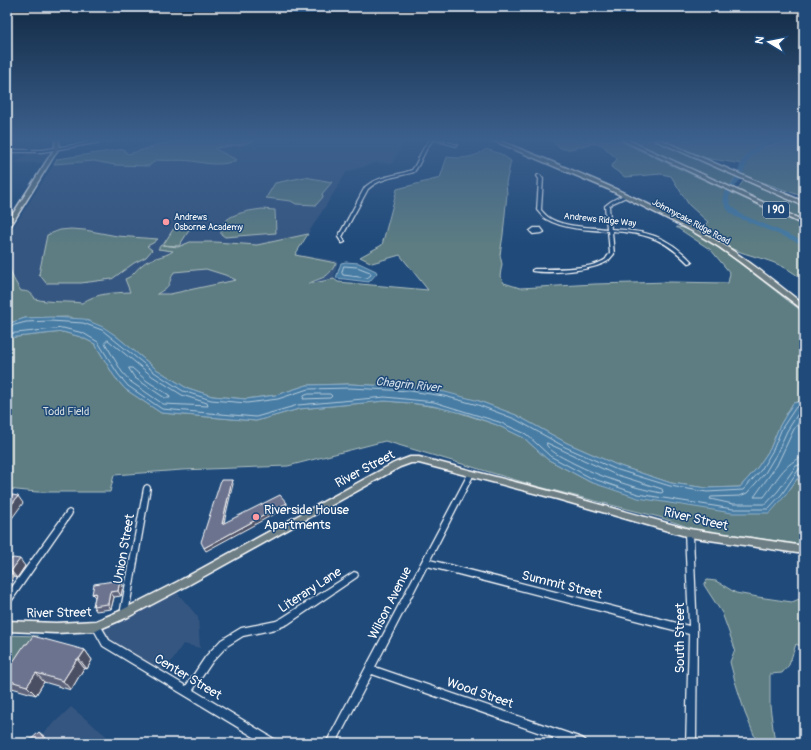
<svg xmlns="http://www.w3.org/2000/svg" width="811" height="750" viewBox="0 0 811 750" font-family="Pangolin,sans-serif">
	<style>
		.built { fill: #365680 }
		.green { fill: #5d7d82; stroke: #aebec0; fill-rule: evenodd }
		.water { fill: #477ca4; stroke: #91b0c8 }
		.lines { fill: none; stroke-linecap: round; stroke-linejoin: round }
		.shore { stroke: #b5cbdb; stroke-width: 1 }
		.river { fill: #477ca4; fill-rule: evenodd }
		.minor-casing { stroke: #fff; stroke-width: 2.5 }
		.major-casing { stroke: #fff; stroke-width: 3 }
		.highway-casing { stroke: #fff; stroke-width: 3 }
		.minor { fill: #1f4a7a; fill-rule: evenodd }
		.major { fill: #6d7e84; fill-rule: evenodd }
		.highway { fill: #6d7e84; fill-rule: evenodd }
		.wall { fill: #5d637a; stroke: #fff }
		.shaded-wall { fill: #4c5063; stroke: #fff }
		.building { fill: #6c738e; stroke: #fff }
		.poi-dot { fill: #ff9aa2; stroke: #1f4a7a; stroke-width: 1.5 }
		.labels { text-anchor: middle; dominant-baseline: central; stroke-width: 3; stroke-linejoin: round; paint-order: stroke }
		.far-poi-label { font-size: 9px; fill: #fff; stroke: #1f4a7a; text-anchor: start }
		.far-street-label { font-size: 9px; fill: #fff; stroke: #1f4a7a }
		.shield { fill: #1f4a7a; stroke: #bcc9d7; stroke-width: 1 }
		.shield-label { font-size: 10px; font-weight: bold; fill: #fff }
		.park-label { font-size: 11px; fill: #d6dee0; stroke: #1f4a7a }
		.water-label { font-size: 12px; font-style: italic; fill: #d1dee8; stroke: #1f4a7a }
		.near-street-label { font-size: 13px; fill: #fff; stroke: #1f4a7a }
		.near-poi-label { font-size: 13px; fill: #fff; stroke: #1f4a7a; text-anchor: start }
	</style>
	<rect width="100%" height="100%" fill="#1f4a7a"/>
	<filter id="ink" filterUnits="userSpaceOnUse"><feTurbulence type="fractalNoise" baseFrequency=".025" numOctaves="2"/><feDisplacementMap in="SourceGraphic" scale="8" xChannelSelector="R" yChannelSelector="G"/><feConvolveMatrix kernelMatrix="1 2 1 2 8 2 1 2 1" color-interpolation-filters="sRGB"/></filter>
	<g filter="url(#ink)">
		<!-- built -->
		<path class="built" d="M185,140H405L392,164L376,163L347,172L295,254L338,261L334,279L343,285L336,290L7,307V237L57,159Z
			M53,150L46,163H15L31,151Z
			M175,590L198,617L200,648L183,644L163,674L107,641L99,626Z
			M71,707L115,743H33Z"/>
		<!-- green -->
		<path class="green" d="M184,140H257L244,144L215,148V149L237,160C224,166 209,164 198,162C185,159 169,161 156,160L149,166L115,165L94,161L54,164L57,159L124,149L125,152L129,154L153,147L154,145Z
			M551,140H617L804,226V281C779,259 759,260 730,248C719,244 708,237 696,231L708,222L689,205L671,176L661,174L625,177L611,167L617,159L601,144C596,144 590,143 585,145C570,149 563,154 551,140Z
			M628,140H652L736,177L729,187Z
			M663,140H770L763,147C777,144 789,138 804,141V197L754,179L740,173L743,164L698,157Z
			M486,149L501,154L511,161L506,183L507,194L503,235L500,255L502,264L500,276L504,283L520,288L595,284L670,282L728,283L730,273L711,250L676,227L685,228L720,248L804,313V401L793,403L779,427L770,449L757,468L740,487L707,488L671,483L617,465L567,443L516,415L479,401L411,387L350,384L307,385L276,395L246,399L212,396L185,387L156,369L115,335L70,317L25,318L7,324V265H9C11,275 15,282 21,291C27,291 33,293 35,299C50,303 66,301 82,303C96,293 113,293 130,292L125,279C134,276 135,270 142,265C150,257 164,258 173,251L158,249L161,245L178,247L190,242H215L257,245L308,234L295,255L336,263C327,280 323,276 308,284L334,279L338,282L428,290L400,255L372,263L360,257L382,245L397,189L440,178L447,157C461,159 475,158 486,149ZM206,269L225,275L236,280L170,294H157C172,285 167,286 174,272Z
			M305,177L332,182L322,194L323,197L316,205L296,204L291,201L266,198L275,183Z
			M744,180L804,207V220L737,190Z
			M262,209L275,210L276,233L225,237L221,234C219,214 248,211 262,209Z
			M174,228L190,229L179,246L163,245Z
			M71,229L85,230L117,236L158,239L153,243L147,246L152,250L146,257L134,263L112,279L81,283H46L39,274L47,235L60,230Z
			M63,332L81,337L95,344L114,376L125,389L161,413L256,421L299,409L385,401L410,403L449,409L497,425L524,438L547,459L590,482L785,496L797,479L800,481L804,475V545L694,529L659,517L536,486L385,441L288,466L182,470L114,475L110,492H37L7,489V338Z
			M707,580L716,581L736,593L758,597L792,602L804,597V648L796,644L789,665L782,673L770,674V706L775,743L757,742L745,713L735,681L730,662L735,649L722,613L704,585Z
			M7,635L38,636L7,678Z"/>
		<!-- water -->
		<path class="water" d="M346,262L359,263L376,271L377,273L369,282L336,278L341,263Z
			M50,317L84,319L103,327L115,335L156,369L185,387L212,396L246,399L276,395L307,385L350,384L411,387L445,392L479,401L516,415L567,443L617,465L671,483L707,488L740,487L757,468L770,449L779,427L793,403L804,401V469L785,496L770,513H732L638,498L590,482L547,459L524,438L497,425L466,414L433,406L410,403L385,401L299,409L256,421L161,413L125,389L114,376L95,344L81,337L63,332L7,338V324L25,318Z"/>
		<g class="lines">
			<!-- shore -->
			<path class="shore" d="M344,266L357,267L370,272L371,275L367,278L343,275L342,273Z
				M7,327L26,322L50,321L83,323L102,330L154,372L183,391L211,400L247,403L278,399L308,389L350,388L410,391L444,396L478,405L515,419L565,447L615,469L670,486L707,492L743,490L761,470L773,450L782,428L796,407L804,405
				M7,334L63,328L83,333L98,342L118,374L128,386L162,409L256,417L298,405L385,397L434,402L499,422L526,434L550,456L591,478L638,494L733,509H768L782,494L799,469L804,468
				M108,340L152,376L182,395L207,403L208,406L163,404L131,382L122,372L105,343Z
				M129,368H132L147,381L169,395L170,398H165L135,378Z
				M309,394H330L332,396L330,398L303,399L304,396Z
				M804,410L799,412L787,431L777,453L765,473L747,493L740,496L711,497L710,499L733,504H766L778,491L796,466L804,463
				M804,416L794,429L777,465L754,497H764C775,483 785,461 804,457
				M547,443L614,474L662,489L663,492L661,493C630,487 601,477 573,463C564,458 554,454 547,446Z"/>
			<!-- river -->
			<path class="river" d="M766,140H772L750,158L740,180L731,192L729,198L731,205L741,214L804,241V245L736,217C726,211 718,199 727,188C730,185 733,182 735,178C738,173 739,166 742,161C748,151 758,146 766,140Z"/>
			<defs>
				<path id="minor" d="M11,140L7,143V140Z
					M105,140H114L42,152H7V150H42Z
					M430,140H433C424,149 422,162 414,172C398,177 381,177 368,189L342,237L345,242L343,243H342L338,237L365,187C378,176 396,176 412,170C419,161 421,148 430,140Z
					M435,140H441L458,145L456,146Z
					M538,175H540L543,179L541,210C543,212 545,215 548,217C561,227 591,227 607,229L605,206C611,201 619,196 626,195V197L613,203L609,206L611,229C646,231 667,235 692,262L690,263H688C677,252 664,241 649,237C637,233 624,232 612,231L614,254C612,256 610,259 608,261C592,271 551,274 532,271V270L534,269C552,269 591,270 606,259C606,258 609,254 610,254L608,231C588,230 563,229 546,219C542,217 540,213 537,210L539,179L537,176Z
					M534,228H541L544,232L542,233L533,234L530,231Z
					M471,471L473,472L474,474L430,560L689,626L685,533L687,531L689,530L691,531L693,533L697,631L696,743H686L689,634L427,566L375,667L582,738L585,740L587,743H569L372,674L336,743H326L469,472Z
					M147,485L149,486L150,488L128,614L127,617L124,618L121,617L120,614L144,488L145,486Z
					M69,510L71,511L72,513L71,515L10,603L7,604V594L67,511Z
					M354,572L357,573L358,575L357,577L288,624L276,629L243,636L227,646L212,662L193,690L276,740L278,743H264L103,646L92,626L93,623L96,622L99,623L109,640L186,686L206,656L221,640L241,628L276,621L282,618Z"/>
				<path id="major" d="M55,140H59V146L57,151L10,227L7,229V223L53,151L55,146Z
					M492,140H498C575,171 653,202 724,245C752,263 778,284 804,305V310L802,309L740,262L719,247L692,231L608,189Z
					M410,457H419L557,493L689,529L804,546V554L689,537L557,499L419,463H411L400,467L183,588L128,617L100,629L96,631L56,633L7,631V621L56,623L96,621L120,611L177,582L394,463Z"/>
				<path id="highway" d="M622,140H628L804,221V225Z
					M655,140H661L804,202V206Z"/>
			</defs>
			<!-- minor casing -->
			<use href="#minor" class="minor-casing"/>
			<!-- major casing -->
			<use href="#major" class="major-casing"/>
			<!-- highway casing -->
			<use href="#highway" class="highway-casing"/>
			<!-- minor -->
			<use href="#minor" class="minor"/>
			<!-- major -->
			<use href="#major" class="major"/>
			<!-- highway -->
			<use href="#highway" class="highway"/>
		</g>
		<!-- wall -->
		<path class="wall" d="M7,559L25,566L17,578L14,577L7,586Z
			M123,585L121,596L114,597L111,609L96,611L93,606L95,597L92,594Z
			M27,644L85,650L92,660L87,669L84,668L71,690L44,682L36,695L12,688L7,684V671Z"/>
		<!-- shaded-wall -->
		<path class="shaded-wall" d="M232,480L233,484L223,527L222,524Z
			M18,496L23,503L10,521L7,517V511Z
			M287,503V507L206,551L204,548Z
			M20,559L25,566L17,578L11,571Z
			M9,570L14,577L7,586V573Z
			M120,580L123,585L121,596L118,591Z
			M110,592L114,597L111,609L108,604Z
			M85,650L92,660L87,669L79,659Z
			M77,659L84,668L71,690L63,681Z
			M36,673L44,682L36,695L27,686Z
			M39,732L45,737L50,743H48Z"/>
		<!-- building -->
		<path class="building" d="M221,480H232L222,524L280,495L287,503L204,548L201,542Z
			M7,494L18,496L7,511Z
			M13,558L20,559L11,571L9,570L7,573V559H12Z
			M120,580L118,591L110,592L108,604L93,606L96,593L92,594L94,584Z
			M33,636L85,650L79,659H77L63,681L36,673L27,686L7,680V671L25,644H27Z
			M39,732L48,743H27Z"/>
	</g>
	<!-- sky -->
	<linearGradient id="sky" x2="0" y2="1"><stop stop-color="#112943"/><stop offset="0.57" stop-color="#3c608d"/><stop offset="1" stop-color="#3c608d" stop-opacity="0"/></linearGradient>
	<rect width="811" height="245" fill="url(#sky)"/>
	<!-- markers -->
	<g class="poi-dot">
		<circle cx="166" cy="222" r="4"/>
		<circle cx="256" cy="517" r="4"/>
	</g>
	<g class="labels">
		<!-- far-poi labels -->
		<g class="far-poi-label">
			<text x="174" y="217">Andrews<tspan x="174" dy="10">Osborne Academy</tspan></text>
		</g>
		<!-- far-street labels -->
		<g class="far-street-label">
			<text transform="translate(600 220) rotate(6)">Andrews Ridge Way</text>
			<text transform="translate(691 222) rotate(28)">Johnnycake Ridge Road</text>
		</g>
		<!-- shield labels -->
		<rect class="shield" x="763" y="202" width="26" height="16" rx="3"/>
		<g class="shield-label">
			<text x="776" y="210">I 90</text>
		</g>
		<!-- park labels -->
		<g class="park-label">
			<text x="66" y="411">Todd Field</text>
		</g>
		<!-- water labels -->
		<g class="water-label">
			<text transform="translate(408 385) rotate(6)">Chagrin River</text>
		</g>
		<!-- near-street labels -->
		<g class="near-street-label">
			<text transform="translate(365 469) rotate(-28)">River Street</text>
			<text transform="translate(696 519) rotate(13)">River Street</text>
			<text transform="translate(124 549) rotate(-80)">Union Street</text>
			<text transform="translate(562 585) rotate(14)">Summit Street</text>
			<text transform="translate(310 590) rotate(-33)">Literary Lane</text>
			<text transform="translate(390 603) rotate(-63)">Wilson Avenue</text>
			<text transform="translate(59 613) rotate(-1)">River Street</text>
			<text transform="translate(680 638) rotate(-90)">South Street</text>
			<text transform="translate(188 677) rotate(31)">Center Street</text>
			<text transform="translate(480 693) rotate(19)">Wood Street</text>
		</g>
		<!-- near-poi labels -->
		<g class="near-poi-label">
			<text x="264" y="510">Riverside House<tspan x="264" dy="15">Apartments</tspan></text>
		</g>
	</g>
	<!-- margin -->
	<rect width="811" height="750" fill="none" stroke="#1f4a7a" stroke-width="24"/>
	<rect x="12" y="12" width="787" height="726" fill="none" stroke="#fff" stroke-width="1.5" filter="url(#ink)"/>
	<!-- north arrow -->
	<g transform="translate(769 42) rotate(280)" stroke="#1f4a7a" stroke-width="3" paint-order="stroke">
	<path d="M0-3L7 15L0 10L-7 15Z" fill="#ffffff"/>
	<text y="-6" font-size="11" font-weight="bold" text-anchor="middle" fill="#ffffff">N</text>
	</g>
</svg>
